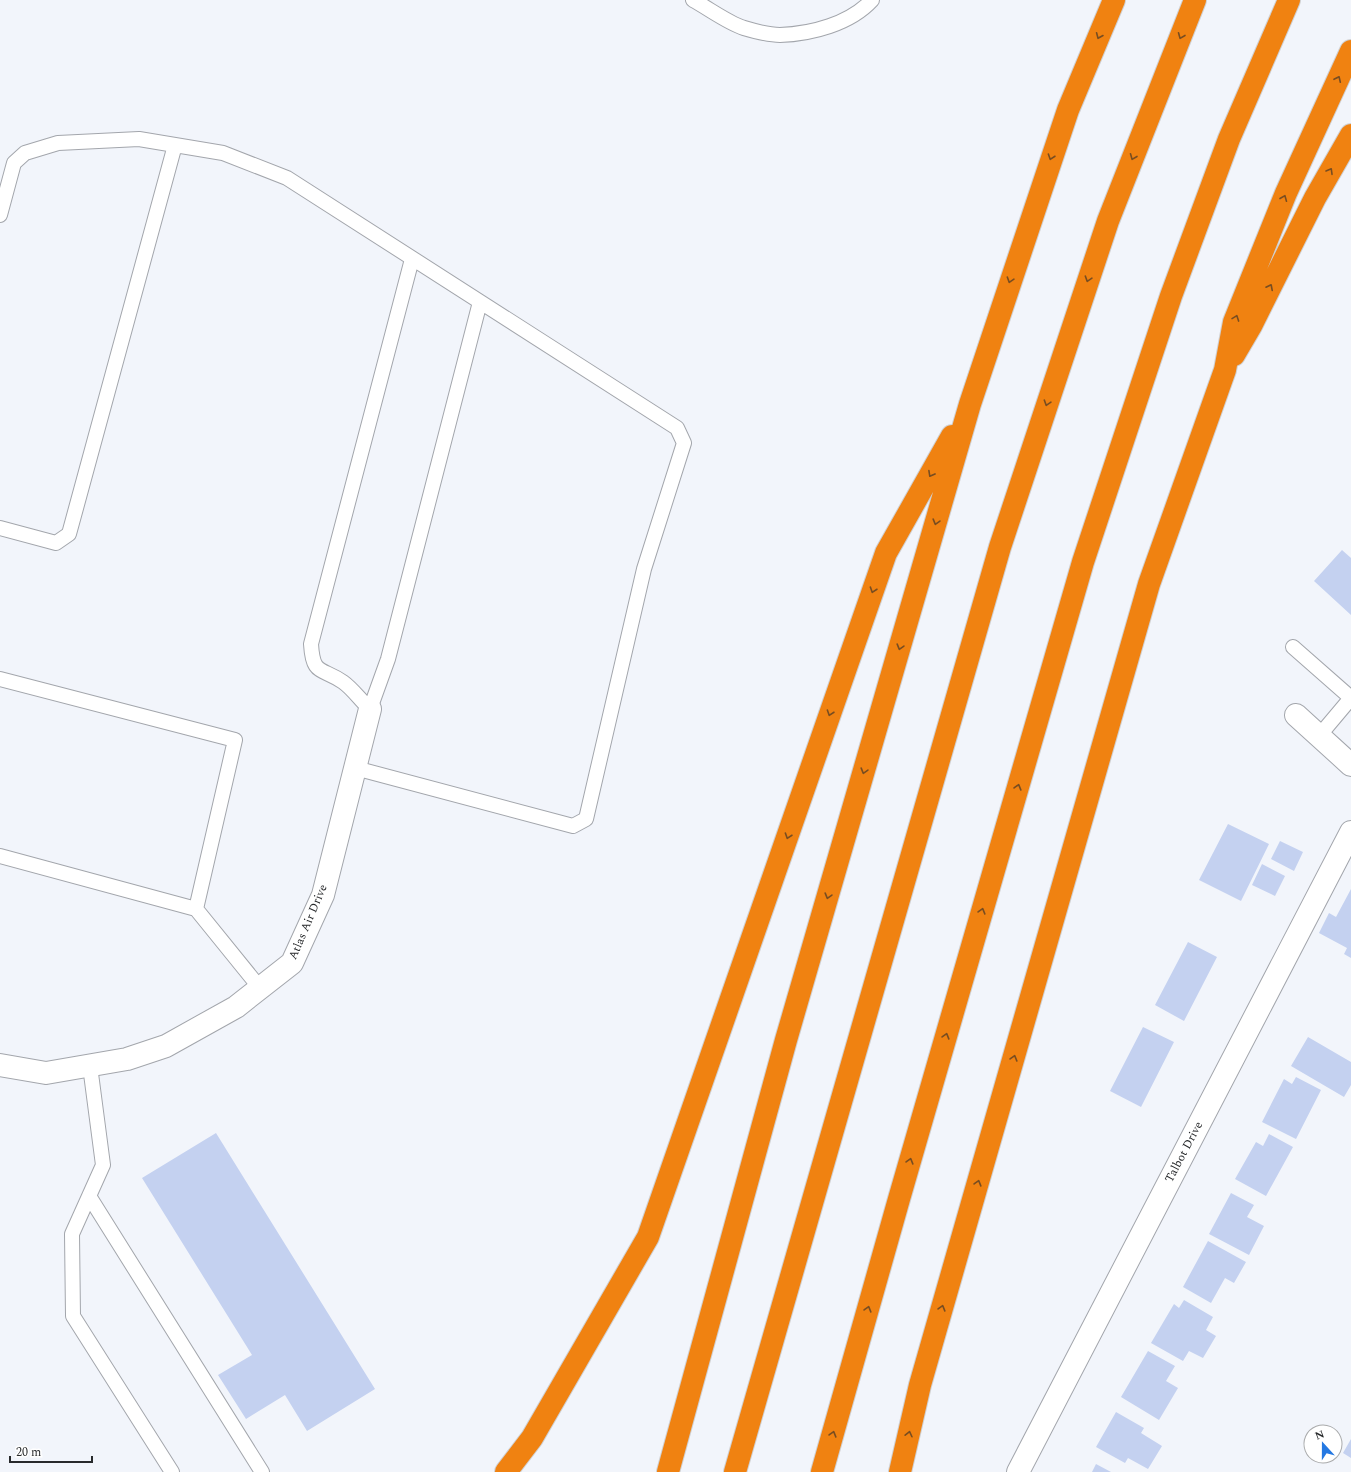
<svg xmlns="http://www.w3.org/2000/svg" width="1351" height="1472" viewBox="0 0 1351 1472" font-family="Spectral,serif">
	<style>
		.building { fill: #c4d1f0 }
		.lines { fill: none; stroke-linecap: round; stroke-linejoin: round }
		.lane-casing { stroke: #a3a6ac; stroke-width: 16 }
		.street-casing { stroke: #a3a6ac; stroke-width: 24 }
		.highway-casing { stroke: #d0d0d1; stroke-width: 24 }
		.lane { stroke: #fff; stroke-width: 14 }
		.street { stroke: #fff; stroke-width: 22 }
		.highway { stroke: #f08211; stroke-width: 22 }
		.oneway { stroke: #784d21 }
		.labels { text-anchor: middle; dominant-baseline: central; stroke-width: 3; stroke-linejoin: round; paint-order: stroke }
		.street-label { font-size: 12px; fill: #282a2c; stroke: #fff }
	</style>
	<rect width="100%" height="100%" fill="#f2f5fb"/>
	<!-- building -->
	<path class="building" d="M1342,550L1351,558V615L1314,581Z
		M1228,824L1269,844L1241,901L1199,880Z
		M1280,841L1303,852L1294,871L1271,859Z
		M1262,864L1285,876L1275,896L1252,885Z
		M1351,889V958L1344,954L1347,948L1319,933L1329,913L1336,917Z
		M1188,942L1217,957L1184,1021L1155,1005Z
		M1143,1027L1174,1042L1141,1107L1110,1091Z
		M1308,1037L1351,1062V1085L1344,1097L1291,1066Z
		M1296,1077L1321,1090L1296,1139L1262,1122L1284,1079L1292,1084Z
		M216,1133L375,1389L307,1431L285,1395L246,1419L218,1375L252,1355L142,1178Z
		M1269,1134L1293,1147L1266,1196L1235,1179L1256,1142L1263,1146Z
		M1231,1193L1254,1205L1247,1217L1264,1226L1249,1255L1209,1234Z
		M1208,1241L1246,1262L1234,1283L1225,1278L1211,1303L1183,1287Z
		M1184,1300L1213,1317L1206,1330L1216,1336L1203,1358L1189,1351L1183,1361L1151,1343L1174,1304L1179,1308Z
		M1148,1351L1175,1366L1166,1381L1178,1388L1159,1420L1121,1397Z
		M1116,1412L1144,1428L1141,1433L1162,1446L1148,1469L1128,1458L1125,1463L1096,1447Z
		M1351,1439V1458L1343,1453Z
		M1096,1464L1111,1472H1092Z"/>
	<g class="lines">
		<defs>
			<path id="lane" d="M693,0C708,8 728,23 744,28C754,31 769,35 780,35C811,34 850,24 872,0
				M0,215L14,163L25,153L58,143L139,139L223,153L287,178L677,428L684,443L644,569L586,819L573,826L355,768
				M412,259L311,644C313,676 321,667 343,682C353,689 361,701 370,709L388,659L480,302
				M0,528L56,543L69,534L175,145
				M1293,647L1351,698L1319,736
				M0,679L235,740L196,909
				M0,856L196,909L260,988
				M90,1066L103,1165L72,1234L73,1316L172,1472
				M89,1196L262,1472"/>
			<path id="street" d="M1296,715L1351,765
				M0,1065L46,1073L127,1059L166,1046L236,1007L292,963L323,895L370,709
				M1018,1472L1351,832"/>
			<path id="highway" d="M1234,355L1251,326L1315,198L1351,135
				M506,1472L532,1438L648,1237L886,553L952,436
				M668,1472L786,1040L970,404L1068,110L1114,0
				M735,1472L1000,547L1108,221L1195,0
				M822,1472L899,1199L1083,562L1171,296L1229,139L1289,0
				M900,1472L920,1385L1149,584L1225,370L1234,322L1286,193L1351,51"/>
		</defs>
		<!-- lane casing -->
		<use href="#lane" class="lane-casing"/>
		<!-- street casing -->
		<use href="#street" class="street-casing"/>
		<!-- highway casing -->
		<use href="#highway" class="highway-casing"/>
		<!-- lane -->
		<use href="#lane" class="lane"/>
		<!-- street -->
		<use href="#street" class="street"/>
		<!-- highway -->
		<use href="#highway" class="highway"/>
	</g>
	<!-- one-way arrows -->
	<defs><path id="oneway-chevron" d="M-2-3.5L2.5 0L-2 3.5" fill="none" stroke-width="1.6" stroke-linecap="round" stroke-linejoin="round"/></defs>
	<g class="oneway">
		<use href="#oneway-chevron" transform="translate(1099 36) rotate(113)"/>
		<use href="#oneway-chevron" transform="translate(1181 36) rotate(112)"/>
		<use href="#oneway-chevron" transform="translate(1338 79) rotate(-65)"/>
		<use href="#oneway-chevron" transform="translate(1051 157) rotate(109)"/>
		<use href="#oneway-chevron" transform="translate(1133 157) rotate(112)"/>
		<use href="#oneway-chevron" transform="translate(1330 171) rotate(-60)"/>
		<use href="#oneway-chevron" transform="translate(1284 198) rotate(-68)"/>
		<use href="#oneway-chevron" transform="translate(1088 279) rotate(108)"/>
		<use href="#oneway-chevron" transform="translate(1010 280) rotate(108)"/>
		<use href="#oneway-chevron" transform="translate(1270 287) rotate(-63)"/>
		<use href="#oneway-chevron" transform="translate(1236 318) rotate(-70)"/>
		<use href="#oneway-chevron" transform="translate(1047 403) rotate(108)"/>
		<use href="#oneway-chevron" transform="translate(931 474) rotate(119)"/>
		<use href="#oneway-chevron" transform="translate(936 522) rotate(106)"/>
		<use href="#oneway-chevron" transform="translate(873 590) rotate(109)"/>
		<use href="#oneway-chevron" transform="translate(900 647) rotate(106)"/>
		<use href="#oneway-chevron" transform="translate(830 713) rotate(109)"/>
		<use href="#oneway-chevron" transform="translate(864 771) rotate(106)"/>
		<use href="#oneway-chevron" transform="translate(1018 787) rotate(-74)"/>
		<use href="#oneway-chevron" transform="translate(788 836) rotate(109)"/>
		<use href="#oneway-chevron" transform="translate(828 896) rotate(106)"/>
		<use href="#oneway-chevron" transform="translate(982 911) rotate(-74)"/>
		<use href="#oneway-chevron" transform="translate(946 1036) rotate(-74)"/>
		<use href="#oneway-chevron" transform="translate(1014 1058) rotate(-74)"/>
		<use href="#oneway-chevron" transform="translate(910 1161) rotate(-74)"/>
		<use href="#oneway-chevron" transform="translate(978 1183) rotate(-74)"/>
		<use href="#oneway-chevron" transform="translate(942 1308) rotate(-74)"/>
		<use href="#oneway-chevron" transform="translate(868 1309) rotate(-74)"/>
		<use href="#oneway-chevron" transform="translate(833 1434) rotate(-74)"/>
		<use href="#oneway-chevron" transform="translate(909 1434) rotate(-77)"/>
	</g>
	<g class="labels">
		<!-- street labels -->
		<g class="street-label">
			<text transform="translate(308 922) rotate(-67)">Atlas Air Drive</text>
			<text transform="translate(1184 1152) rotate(-62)">Talbot Drive</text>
		</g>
	</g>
	<!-- north arrow -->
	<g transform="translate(1323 1444) rotate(339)"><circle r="19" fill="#ffffff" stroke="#a9aaab"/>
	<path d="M0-3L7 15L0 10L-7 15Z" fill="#2478e2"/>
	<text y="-6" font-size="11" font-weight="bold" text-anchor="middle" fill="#282a2c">N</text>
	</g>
	<!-- scale -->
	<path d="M10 1456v6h82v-6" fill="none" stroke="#282a2c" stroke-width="2"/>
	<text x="16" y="1456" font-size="12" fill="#282a2c" stroke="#ffffff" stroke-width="3" paint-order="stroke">20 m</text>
</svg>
